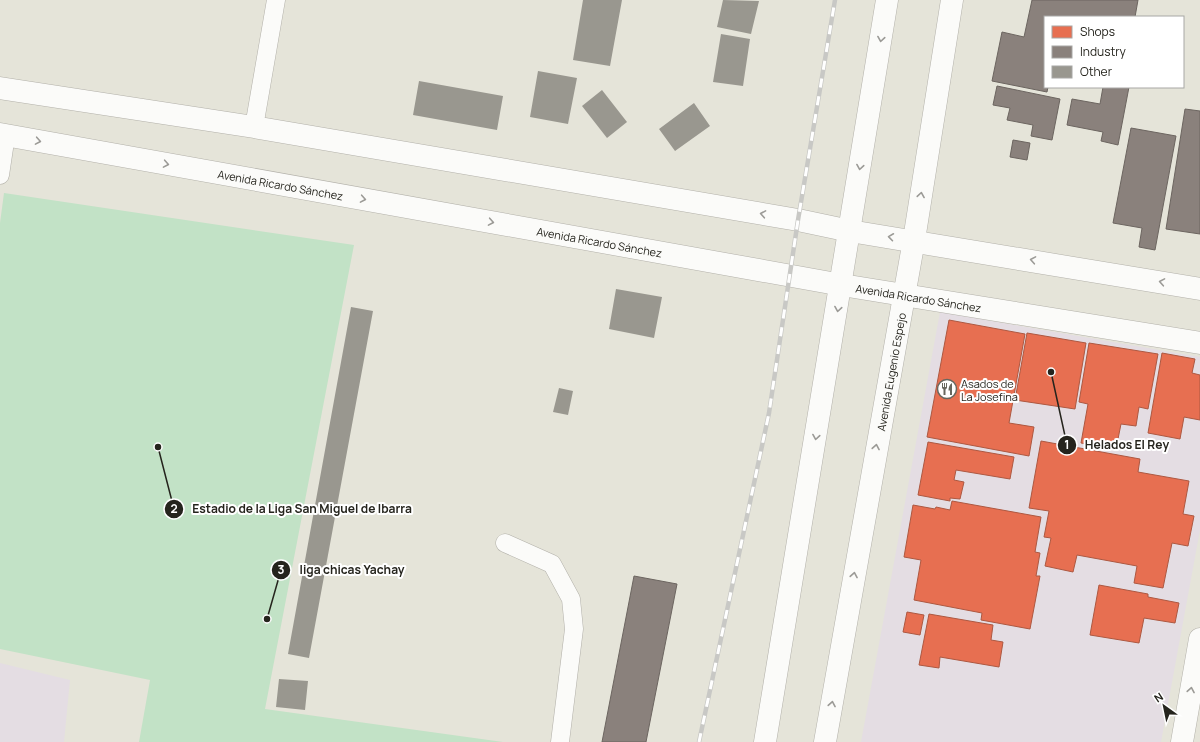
<svg xmlns="http://www.w3.org/2000/svg" width="1200" height="742" viewBox="0 0 1200 742" font-family="Manrope,sans-serif">
	<style>
		.commercial { fill: #e4dde3 }
		.garden { fill: #c2e2c6 }
		.shops { fill: #e76f51; stroke: #ad5841 }
		.industry { fill: #8a817c; stroke: #6c6560 }
		.building { fill: #99978f }
		.lines { fill: none; stroke-linecap: round; stroke-linejoin: round }
		.service-casing { stroke: #b2b0a9; stroke-width: 19 }
		.minor-casing { stroke: #b2b0a9; stroke-width: 23 }
		.secondary-casing { stroke: #b2b0a9; stroke-width: 23 }
		.primary-casing { stroke: #b2b0a9; stroke-width: 23 }
		.service { stroke: #fbfbf9; stroke-width: 18 }
		.minor { stroke: #fbfbf9; stroke-width: 22 }
		.secondary { stroke: #fbfbf9; stroke-width: 22 }
		.primary { stroke: #fbfbf9; stroke-width: 22 }
		.rail-casing { stroke: #c8c8c5; stroke-width: 4.5 }
		.rail { stroke: #fff; stroke-width: 3; stroke-dasharray: 9; stroke-linecap: butt }
		.oneway { stroke: #9b9a96 }
		.labels { text-anchor: middle; dominant-baseline: central; stroke-width: 4; stroke-linejoin: round; paint-order: stroke }
		.street-label { font-size: 11px; fill: #25241d; stroke: #fff }
		.poi-label { font-size: 11px; fill: #25241d; stroke: #fff; text-anchor: start }
		.leader { fill: none; stroke: #25241d; stroke-width: 1.5 }
		.callout-dot { fill: #25241d; stroke: #fff; stroke-width: 1.5 }
		.mark-label { font-size: 12px; text-anchor: middle; font-weight: bold; fill: #fff }
		.callout-label { font-size: 12px; text-anchor: middle; font-weight: bold; fill: #25241d; stroke: #fff; stroke-width: 4; stroke-linejoin: round; paint-order: stroke }
	</style>
	<rect width="100%" height="100%" fill="#e5e4d9"/>
	<!-- commercial -->
	<path class="commercial" d="M940,312L1200,357V530L1161,742H861Z
		M0,663L70,680L64,742H0Z"/>
	<!-- garden -->
	<path class="garden" d="M4,193L354,245L265,709L503,742H139L150,680L0,649V223Z"/>
	<!-- shops -->
	<path class="shops" d="M949,320L1025,334L1009,423L1034,427L1029,456L927,437Z
		M1027,333L1086,343L1075,409L1015,400Z
		M1089,343L1158,354L1148,409L1139,407L1136,426L1121,424L1116,449L1081,443L1088,404L1079,402Z
		M1162,353L1195,359L1192,373L1200,375V420L1184,417L1180,439L1148,433Z
		M1041,441L1140,459L1138,472L1189,481L1183,514L1194,516L1188,546L1172,543L1163,588L1134,583L1137,566L1077,555L1073,572L1045,566L1051,538L1044,537L1049,511L1029,508Z
		M928,442L1014,457L1010,479L956,470L954,480L964,482L960,499L950,498V501L918,495Z
		M952,501L1041,517L1035,552L1040,553L1036,576H1040L1030,629L981,620L982,613L914,600L921,560L904,557L913,505L935,509L936,507L950,510Z
		M1099,585L1148,594V597L1179,603L1175,623L1144,618L1139,643L1090,635Z
		M907,612L924,615L920,635L903,632Z
		M929,614L993,625L991,640L1003,642L999,667L940,657L939,668L919,665Z"/>
	<!-- industry -->
	<path class="industry" d="M1032,0H1138L1135,17H1045V87H1048L1047,92L992,81L1002,32L1024,37Z
		M997,86L1060,99L1052,140L1031,136L1033,125L1007,120L1010,108L993,105Z
		M1103,87H1129L1118,145L1101,141L1103,132L1067,125L1072,99L1100,104Z
		M1185,109L1200,111V234L1166,229Z
		M1131,128L1176,136L1155,250L1139,247L1142,228L1113,223Z
		M1013,140L1030,143L1027,160L1010,157Z
		M634,576L677,584L646,742H602Z"/>
	<!-- building -->
	<path class="building" d="M583,0H622L610,66L573,60Z
		M723,0L759,1L751,34L717,27Z
		M721,34L750,39L743,86L713,82Z
		M538,71L577,78L568,124L530,117Z
		M419,81L503,96L497,130L413,115Z
		M602,90L627,122L607,138L582,106Z
		M694,103L710,126L675,151L659,129Z
		M616,289L662,297L654,338L609,329Z
		M351,307L373,311L309,658L288,654Z
		M559,388L573,391L568,415L553,412Z
		M279,679L308,681L305,710L276,707Z"/>
	<g class="lines">
		<defs>
			<path id="service" d="M254,127L276,0
				M0,175L6,135
				M505,543L552,564L571,599L574,629L560,742"/>
			<path id="minor" d="M1182,742L1200,639"/>
			<g id="secondary">
				<path d="M0,88L254,127L798,220L850,231L1200,289"/>
				<path id="s1" d="M0,134L842,285L1200,343"/>
			</g>
			<g id="primary">
				<path d="M765,742L887,0"/>
				<path id="s2" d="M825,742L914,240L952,0"/>
			</g>
		</defs>
		<!-- service casing -->
		<use href="#service" class="service-casing"/>
		<!-- minor casing -->
		<use href="#minor" class="minor-casing"/>
		<!-- secondary casing -->
		<use href="#secondary" class="secondary-casing"/>
		<!-- primary casing -->
		<use href="#primary" class="primary-casing"/>
		<!-- service -->
		<use href="#service" class="service"/>
		<!-- minor -->
		<use href="#minor" class="minor"/>
		<!-- secondary -->
		<use href="#secondary" class="secondary"/>
		<!-- primary -->
		<use href="#primary" class="primary"/>
		<defs>
			<path id="rail" d="M699,742L769,413L798,220L835,0"/>
		</defs>
		<!-- rail casing -->
		<use href="#rail" class="rail-casing"/>
		<!-- rail -->
		<use href="#rail" class="rail"/>
	</g>
	<!-- one-way arrows -->
	<defs><path id="oneway-chevron" d="M-2-3.5L2.5 0L-2 3.5" fill="none" stroke-width="1.6" stroke-linecap="round" stroke-linejoin="round"/></defs>
	<g class="oneway">
		<use href="#oneway-chevron" transform="translate(881 39) rotate(99)"/>
		<use href="#oneway-chevron" transform="translate(38 141) rotate(10)"/>
		<use href="#oneway-chevron" transform="translate(166 164) rotate(10)"/>
		<use href="#oneway-chevron" transform="translate(860 167) rotate(99)"/>
		<use href="#oneway-chevron" transform="translate(921 195) rotate(-81)"/>
		<use href="#oneway-chevron" transform="translate(363 199) rotate(10)"/>
		<use href="#oneway-chevron" transform="translate(763 214) rotate(-170)"/>
		<use href="#oneway-chevron" transform="translate(491 222) rotate(10)"/>
		<use href="#oneway-chevron" transform="translate(891 237) rotate(-172)"/>
		<use href="#oneway-chevron" transform="translate(1033 260) rotate(-170)"/>
		<use href="#oneway-chevron" transform="translate(1162 282) rotate(-170)"/>
		<use href="#oneway-chevron" transform="translate(838 309) rotate(99)"/>
		<use href="#oneway-chevron" transform="translate(816 437) rotate(99)"/>
		<use href="#oneway-chevron" transform="translate(876 447) rotate(-80)"/>
		<use href="#oneway-chevron" transform="translate(854 575) rotate(-80)"/>
		<use href="#oneway-chevron" transform="translate(1191 690) rotate(-80)"/>
		<use href="#oneway-chevron" transform="translate(832 704) rotate(-80)"/>
	</g>
	<!-- icons -->
	<defs>
		<symbol id="restaurant-ring" viewBox="-11 -11 22 22"><circle r="9.5" fill="#fff" stroke="#68675f" stroke-width="1.5"/><path d="M-5-6h1v4h1v-4h1v4h1v-4h1v5L-1.5 .5V6h-2V.5L-5-1ZM5-6V6H3V1.5H1.5Q1.5-4 5-6Z" fill="#68675f"/></symbol>
	</defs>
	<g fill-rule="evenodd">
		<use href="#restaurant-ring" x="936" y="378" width="22" height="22"/>
	</g>
	<g class="labels">
		<!-- street labels -->
		<g class="street-label">
			<text stroke="none"><textPath href="#s1" startOffset="285">Avenida Ricardo Sánchez</textPath></text>
			<text stroke="none"><textPath href="#s1" startOffset="609">Avenida Ricardo Sánchez</textPath></text>
			<text stroke="none"><textPath href="#s1" startOffset="933">Avenida Ricardo Sánchez</textPath></text>
			<text stroke="none"><textPath href="#s2" startOffset="376">Avenida Eugenio Espejo</textPath></text>
		</g>
		<!-- poi labels -->
		<g class="poi-label">
			<text x="961" y="383">Asados de<tspan x="961" dy="13">La Josefina</tspan></text>
		</g>
	</g>
	<!-- callouts -->
	<path class="leader" d="M1051 372L1067 445M158 447L174 509M267 619L281 570"/>
	<g class="callout-dot">
		<circle cx="1051" cy="372" r="4"/>
		<circle cx="158" cy="447" r="4"/>
		<circle cx="267" cy="619" r="4"/>
		<circle cx="1067" cy="445" r="10"/>
		<circle cx="174" cy="509" r="10"/>
		<circle cx="281" cy="570" r="10"/>
	</g>
	<g class="mark-label">
		<text x="1067" y="449">1</text>
		<text x="174" y="513">2</text>
		<text x="281" y="574">3</text>
	</g>
	<g class="callout-label">
		<text x="1127" y="449">Helados El Rey</text>
		<text x="302" y="513">Estadio de la Liga San Miguel de Ibarra</text>
		<text x="352" y="574">liga chicas Yachay</text>
	</g>
	<!-- legend -->
	<rect x="1044" y="16" width="140" height="72" fill="#ffffff" stroke="#a8a7a5"/>
	<rect x="1052" y="26" width="20" height="12" fill="#e76f51" stroke="#a8a7a5"/>
	<text x="1080" y="36" font-size="12" fill="#25241d">Shops</text>
	<rect x="1052" y="46" width="20" height="12" fill="#8a817c" stroke="#a8a7a5"/>
	<text x="1080" y="56" font-size="12" fill="#25241d">Industry</text>
	<rect x="1052" y="66" width="20" height="12" fill="#99978f" stroke="#a8a7a5"/>
	<text x="1080" y="76" font-size="12" fill="#25241d">Other</text>
	<!-- north arrow -->
	<g transform="translate(1164 706) rotate(327)" stroke="#ffffff" stroke-width="3" paint-order="stroke">
	<path d="M0-3L7 15L0 10L-7 15Z" fill="#25241d"/>
	<text y="-6" font-size="11" font-weight="bold" text-anchor="middle" fill="#25241d">N</text>
	</g>
</svg>
